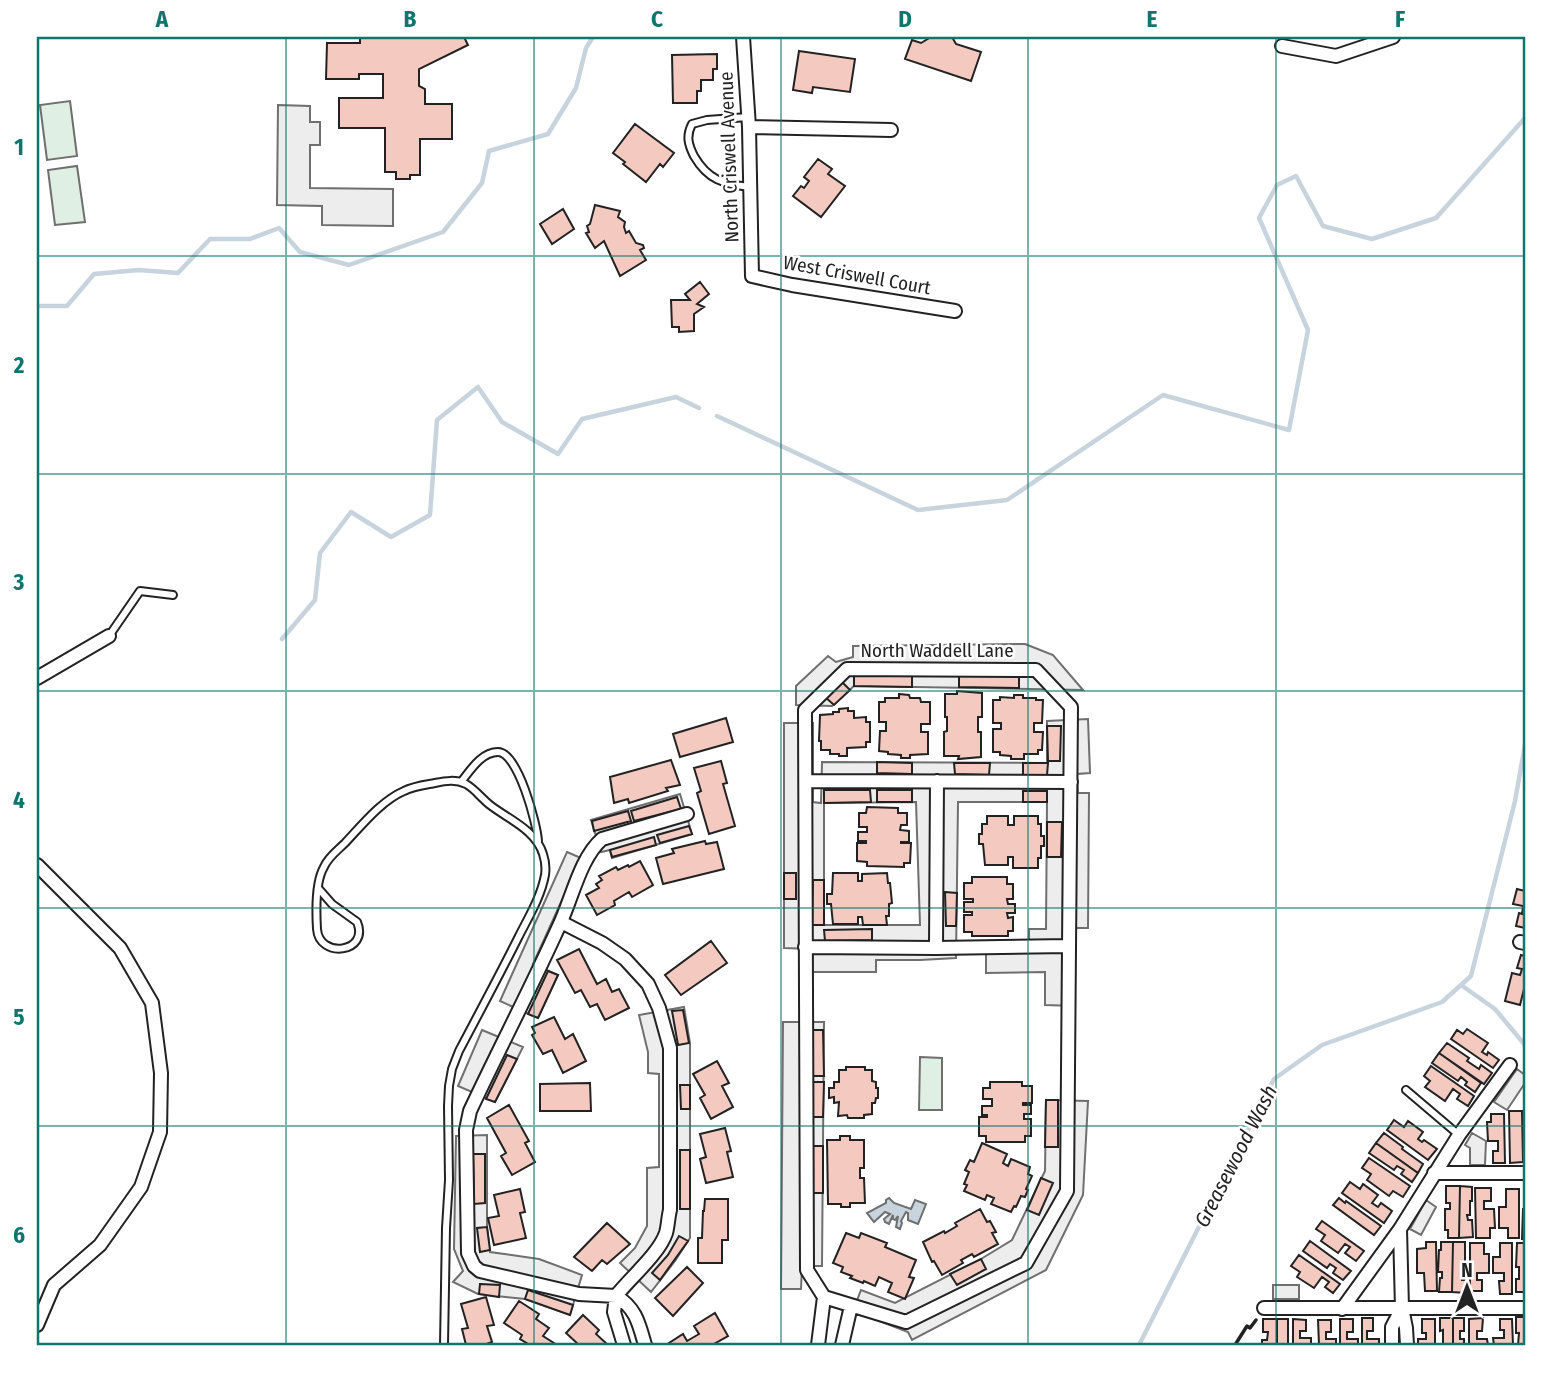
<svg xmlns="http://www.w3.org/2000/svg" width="1562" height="1382" viewBox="0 0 1562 1382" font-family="'Fira Sans Condensed',sans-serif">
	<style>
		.green { fill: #e0efe3; stroke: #6f6f6f; stroke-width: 2 }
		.parking { fill: #ededed; stroke: #6f6f6f; stroke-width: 2; fill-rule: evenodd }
		.water { fill: #c7d3dd; stroke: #6f6f6f; stroke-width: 2 }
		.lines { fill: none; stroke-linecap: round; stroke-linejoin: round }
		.stream { stroke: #c7d3dd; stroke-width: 4.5 }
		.building { fill: #f3c9c0; stroke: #222; stroke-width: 2 }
		.service-casing { stroke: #222; stroke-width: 10 }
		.minor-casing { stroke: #222; stroke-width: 16 }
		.service { stroke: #fff; stroke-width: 6 }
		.minor { stroke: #fff; stroke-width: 12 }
		.wall { stroke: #222; stroke-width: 3.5 }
		.grid { fill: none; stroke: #0f766e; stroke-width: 2; stroke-opacity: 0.55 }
		.labels { text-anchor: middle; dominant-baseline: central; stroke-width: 5; stroke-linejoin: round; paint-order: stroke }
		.street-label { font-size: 19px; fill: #222; stroke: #fff }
		.water-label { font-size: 21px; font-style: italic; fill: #222; stroke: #fff }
		.neatline { fill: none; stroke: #0f766e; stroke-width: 2.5 }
		.grid-label { font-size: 23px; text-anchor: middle; font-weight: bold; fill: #0f766e }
	</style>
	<rect width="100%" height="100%" fill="#fff"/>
	<!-- green -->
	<path class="green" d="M70,101L77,156L47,160L40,105Z
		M77,166L85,222L55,225L48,170Z
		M920,1057L942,1058V1110H919Z"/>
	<!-- parking -->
	<path class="parking" d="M278,105L310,106V122H320V145H310V188L393,189V226L322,225V206L277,205Z
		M1025,644L1053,655L1083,690L854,686L832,706L796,705V686L828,656L836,662L853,657V646Z
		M1088,719L1090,773L1077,774L1078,793H1089L1088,928H1074L1075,1006L1045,1005V972L986,973V941L1029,940V929H1046L1047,802H958L956,958L920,960H876V972H812V949L784,948V723H813V802L821,803L822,762L1047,763V721ZM916,802L920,925H824V803Z
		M680,794L692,834L612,858L610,850L601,852L591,820Z
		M567,852L581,858L533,964L558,975L538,1018L500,1001Z
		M684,1007L690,1043V1238L675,1261L651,1292L620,1263L635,1248L647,1226V1168L659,1167V1074L648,1073V1052L639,1015Z
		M783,1022H824L822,1266H802L801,1289H781Z
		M482,1030L523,1047L495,1102L458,1086Z
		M1517,1069L1525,1075V1083L1507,1110L1494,1102Z
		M1046,1100L1088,1101L1083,1195L1046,1270L912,1340L908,1332L853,1311L861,1290L895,1303L981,1259L1012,1240L1045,1171Z
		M1472,1133L1486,1141L1485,1165H1470V1148L1465,1145Z
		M487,1135V1227L490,1252L539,1259L582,1275L570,1315L525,1299L478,1294L453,1282L463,1271L454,1249L456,1136Z
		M1426,1200L1436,1207L1421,1235L1410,1229Z
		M1273,1285H1299V1299H1273Z"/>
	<!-- water -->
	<path class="water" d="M889,1198L894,1203L911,1209L915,1200L926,1204L918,1224L908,1220V1213L906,1212L901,1221L902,1223L900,1229L896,1227L898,1216L895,1220L893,1219V1215L889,1224L885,1222L884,1219L890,1214L885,1212L874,1222L867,1213L886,1203V1200Z"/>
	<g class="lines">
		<!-- stream -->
		<path class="stream" d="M37,306H67L94,274L139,270L178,273L210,239H250L279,228L300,252L349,265L443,232L482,183L489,151L548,134L576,88L586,48L593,37
			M717,416L918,510L1007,500L1163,395L1289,430L1308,330L1259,218L1277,185L1296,176L1323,226L1372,239L1436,218L1525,118
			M282,639L315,600L320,553L351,512L391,537L430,515L437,420L478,387L502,422L558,454L582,419L676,397L699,408
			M1461,985L1495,1009L1525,1045
			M1139,1345L1274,1079L1322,1045L1442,1002L1471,976L1515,801L1525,745"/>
	</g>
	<!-- building -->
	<path class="building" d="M360,37H464L468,45L419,69V86L425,89V104H452V139H420V175H410V179H396V172H385V128H339V98H383V74H359V79H326L327,43H360Z
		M931,37H952L956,44L981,52L971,81L905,59L912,40L921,43Z
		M799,51L855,59L850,92L813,87L812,93L793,90Z
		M717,54V69H713V80H701V91H697V103H673L672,55Z
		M635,124L674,153L663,167L660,164L646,182L623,164L625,162L613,153Z
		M818,159L832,169L828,174L845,186L821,217L793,196L801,186L804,188L809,181L804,177Z
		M595,205L620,211L618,217L625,222L624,227L626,233L629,231L636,243L643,245L644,248L640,250L646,260L620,276L604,241L595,248L586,233L589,232L587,226L590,224Z
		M563,209L574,229L552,244L540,224Z
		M700,282L709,294L697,304L704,307L694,314V331L679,332V327H672L671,300H690L685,294Z
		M959,674L1019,675V688L959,687Z
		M854,675H912V687L854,686Z
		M841,681L850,690L834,705L825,697Z
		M957,691L982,693V717H978V732H981V757L958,759L959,756H944V732L947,731V717H945V694H957Z
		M899,694L909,695L910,698H920L921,702H930V724H921V732H928V754L910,755V758H901V755L888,754V752L879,751L880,731H886V722H879V702H885V698H899Z
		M1014,695H1023V698H1036V700H1043L1042,723H1034V732H1043L1042,750H1038V754H1024V759H1011V756L1000,755V752H993V729H1001V723H993V700H1000V697L1014,698Z
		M848,708V711H854V718L866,717V722H870V742H866V747L847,748V756H839V754H830V750H821V741H819L820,715L833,714V712H839V709Z
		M726,718L733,742L680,757L673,734Z
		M1047,726H1061L1060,761H1048Z
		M671,760L680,785L666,788L668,791L629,803L628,799L614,803L610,777Z
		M721,761L727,783L723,784L735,826L709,834L697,793L701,791L694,768Z
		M877,762L912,763V774L877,773Z
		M954,763H990L989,775L955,774Z
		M1023,763H1048L1047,775L1023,776Z
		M824,790H870L871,802L824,803Z
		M877,790H912V802H877Z
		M1023,791H1047V802H1023Z
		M677,797L681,809L634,821L631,811Z
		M867,807L898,808V813H907V825H901L900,830L909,831V842H901V843H911L910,863H904V867L867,866V862L857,861V843H866V841H858V832H867V827H859V813H866Z
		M628,811L631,821L594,831L592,821Z
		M987,816H1008V825H1014V816H1038V824H1041V836H1044V846H1041V858H1038V868H1013V857H1008V865H985L983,844H979V834H982V824H987Z
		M1047,822H1062L1061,857H1047Z
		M689,826L692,834L660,843L657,835Z
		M654,837L656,845L612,857L610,850Z
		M705,841L706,844L717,842L724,869L663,884L656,858L674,853L672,849Z
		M640,861L653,885L632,897L629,892L614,901L615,905L597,915L586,895L599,888L596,884L602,880L599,876L616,867L618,870L628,865L629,867Z
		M784,873H796V899H784Z
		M833,873H858V881H862V874L887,873L888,883H890L892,903L889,904V916H886L887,925H863L862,917H858V924H833L831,904H827V894H832Z
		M972,877H1007V884H1013V899H1007L1008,904H1015V913H1007L1008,918L1013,917V931H1008V936H972V932H964V915H972V912H964V902H973V899H964V883H972Z
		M813,880H824V925H812Z
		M1517,889L1525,891V928L1516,926L1519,913L1522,914L1523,906L1513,904Z
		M945,892L957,893L956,926H946Z
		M872,929V940L825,941L824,930Z
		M711,941L727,963L681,995L665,975Z
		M579,949L597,984L606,979L612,992L619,989L629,1008L605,1020L597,1004L590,1007L581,990L575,993L557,960Z
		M1521,955L1525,956V985L1520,1005L1505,1001L1512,973L1520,975L1522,969L1517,968Z
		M548,971L558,975L538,1018L528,1014Z
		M683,1010L689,1043L678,1045L672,1011Z
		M554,1017L565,1039L573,1034L586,1061L563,1073L552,1050L543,1054L532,1035L535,1033L532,1027Z
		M1467,1029L1488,1043L1482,1052L1487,1055L1488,1052L1499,1060L1493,1068L1451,1039L1457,1030L1463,1034Z
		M811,1030H823L824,1076H811Z
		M1447,1043L1469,1058L1467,1061L1479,1069L1481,1065L1492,1073L1484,1084L1439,1053Z
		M1439,1053L1481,1083L1475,1092L1465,1085L1467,1082L1461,1077L1458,1081L1432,1063Z
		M507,1055L517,1059L495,1102L486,1099Z
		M717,1061L729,1083L722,1086L733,1107L711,1119L700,1098L705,1095L693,1074Z
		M1431,1066L1474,1096L1468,1106L1457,1099L1460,1094L1453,1089L1445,1101L1425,1087L1430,1081L1424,1076Z
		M846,1067H865V1070H872V1081L876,1082V1088H878V1098H876L875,1103H872V1114L864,1115V1118H848L847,1115L838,1116L839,1102L834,1103V1097L829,1098V1088H834V1082H839V1070H846Z
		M811,1082H824L823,1117H811Z
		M990,1082H1022V1086H1032V1103H1023V1105H1031V1114H1024V1119H1031V1136H1025V1142H986V1136H979V1117H987V1115H982V1106H992V1099H983V1088H990Z
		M590,1083L591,1111H540V1084Z
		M680,1085H690V1109H681Z
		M1046,1100H1058V1147H1045Z
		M509,1105L529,1141L525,1143L535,1162L512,1175L501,1156L506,1153L487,1118Z
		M1509,1111H1522L1523,1162L1510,1163Z
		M1522,1111H1525V1162H1523Z
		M1491,1114H1504L1505,1163H1493V1151H1498V1141H1488L1487,1122H1491Z
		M1394,1120L1404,1127L1408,1121L1423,1132L1418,1139L1422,1142L1424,1140L1437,1149L1428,1160L1387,1130Z
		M725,1128L731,1151L727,1152L733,1177L706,1183L700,1159L706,1157L700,1134Z
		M1384,1133L1403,1147L1402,1149L1423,1164L1418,1173L1376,1143Z
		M840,1136H850V1140H864V1168H860V1178H864L865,1203H850V1207H841V1204H828L827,1140H840Z
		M982,1143L1007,1154L1003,1163L1008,1166L1011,1159L1030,1167L1028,1174L1032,1176L1026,1189L1028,1190L1025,1197L1021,1196L1016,1207L1014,1206L1011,1212L991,1204L994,1198L987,1195L985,1200L964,1191L967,1185L964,1184L969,1172L965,1170L970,1160L974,1162Z
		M1376,1143L1418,1173L1412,1182L1401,1174L1404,1170L1397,1166L1394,1170L1369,1153Z
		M810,1146H823V1193H809Z
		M680,1150H690V1209H680Z
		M473,1154H485V1203L474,1204Z
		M1369,1158L1410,1186L1403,1197L1393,1191L1389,1196L1367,1180L1371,1174L1362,1168Z
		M1041,1178L1053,1183L1039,1215L1027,1210Z
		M1350,1182L1360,1189L1363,1184L1378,1195L1372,1203L1378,1207L1381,1203L1392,1211L1384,1223L1342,1193Z
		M1446,1186H1460L1459,1238H1448V1230H1445V1209H1450V1203H1446Z
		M1460,1186L1472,1187V1201H1470V1215H1467L1468,1220H1472L1473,1237L1459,1238Z
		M1475,1188H1491V1201H1484V1209H1494L1495,1228H1490V1238H1476Z
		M520,1189L525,1212L520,1213L526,1238L494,1245L488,1218L499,1216L494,1195Z
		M1506,1189H1519V1238H1508V1228H1499V1207H1506Z
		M1339,1198L1345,1203L1346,1201L1381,1226L1374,1235L1333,1205Z
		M705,1199H728V1240H722V1263H698V1238H702L703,1211H704Z
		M980,1209L987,1222L990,1221L996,1232L992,1233L998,1244L974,1257L972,1254L961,1260L963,1263L942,1275L934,1261L932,1262L923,1242L944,1231L945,1233L957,1226L955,1223Z
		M1523,1209H1525V1239H1522Z
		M1322,1221L1364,1251L1356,1261L1345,1253L1350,1247L1345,1244L1338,1253L1321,1241L1325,1235L1316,1229Z
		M607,1223L630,1244L607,1264L602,1260L592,1271L574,1257Z
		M487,1227L490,1250L480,1252L477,1228Z
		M846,1233L859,1238L861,1233L887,1243L885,1247L916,1260L909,1277L914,1278L905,1299L888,1292L892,1283L879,1277L875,1286L864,1281L863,1283L850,1278L852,1276L841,1272L843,1267L833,1263Z
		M679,1236L688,1241L660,1280L652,1273L668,1255Z
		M1310,1241L1351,1271L1343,1280L1333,1273L1336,1268L1330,1264L1327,1268L1303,1251Z
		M1426,1242H1436L1437,1291H1425L1424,1273H1417V1249L1426,1248Z
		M1441,1242H1453L1452,1292H1439L1440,1278H1442V1272H1438L1439,1250H1441Z
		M1453,1242H1465V1272H1462V1280H1466V1293L1452,1292Z
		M1470,1243H1484V1254H1489V1273H1477V1280H1482V1291H1470Z
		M1500,1243H1512V1294H1500L1499,1281H1504V1273H1493V1257H1500Z
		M1517,1243H1525V1292H1516V1279H1519V1267H1516Z
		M1299,1255L1340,1284L1333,1293L1325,1287L1329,1282L1322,1277L1314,1288L1297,1277L1300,1272L1291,1266Z
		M981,1259L986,1269L957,1285L950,1274Z
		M687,1267L703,1283L673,1316L655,1298Z
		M480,1284L500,1285L499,1297L479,1294Z
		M528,1290L573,1305L570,1315L525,1299Z
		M486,1297L494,1325L487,1326L492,1342L484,1345H466L462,1329L468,1328L461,1304Z
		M519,1301L539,1314L536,1319L549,1328L543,1336L557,1345H530L520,1339L522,1335L504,1323Z
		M715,1313L728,1336L712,1345H666L683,1334L687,1341L699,1334L694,1326Z
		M583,1315L599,1330L596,1334L608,1345H579L566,1333Z
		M1516,1317H1525V1345H1518L1519,1333H1516Z
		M1362,1318H1373V1331H1367V1339H1379V1345H1362Z
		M1440,1318H1453V1345H1443V1330L1440,1331Z
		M1453,1318H1464V1331H1460V1339H1464V1345H1453Z
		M1483,1318L1482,1331H1477V1339H1487L1488,1345H1469V1319Z
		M1263,1319H1277V1345H1262V1340H1267L1268,1332H1263Z
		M1277,1319H1288V1345H1277Z
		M1293,1319L1306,1320V1331H1300V1338H1311V1345H1293Z
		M1340,1319H1353V1332H1347V1339H1358V1345H1340Z
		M1422,1319H1435V1345H1418V1339H1426V1333H1422Z
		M1500,1319H1512L1513,1345H1494L1493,1338H1504V1330H1500Z
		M1318,1320H1331V1332H1326V1339H1336V1345H1319Z"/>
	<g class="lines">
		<defs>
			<path id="service" d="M748,117L707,120L692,124C686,136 688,144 694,156C708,180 723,184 750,187
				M109,636L140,591L173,595
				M461,782C470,771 481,752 498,752C518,752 537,824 538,841
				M318,888L332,904L357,922C370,953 319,959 317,929C316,912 315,882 324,867C328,857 338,850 345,843C362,825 381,801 404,791C414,786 424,785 435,783C445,781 456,779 466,784C475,789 481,798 490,805C508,819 536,830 543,854C545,860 546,868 545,875C541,897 528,918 518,938C499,976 479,1013 459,1051L452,1069L449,1086L448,1106L449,1180L446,1228L444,1345
				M1406,1090L1459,1135"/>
			<path id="minor" d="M743,37L749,127L752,276L792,285L955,311
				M1282,46L1336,56L1393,37
				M749,127L891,130
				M847,669L1036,670L1071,707L1067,1191L1026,1263L906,1322L824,1297L807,1270L805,710Z
				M37,678L109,636
				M806,781L1071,782
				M37,865L120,948L152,1003L161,1073L160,1132L141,1187L100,1245L54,1285L37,1325
				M561,922L602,943L625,959L648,984L659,1008L670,1048V1210C668,1218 668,1226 666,1233C659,1254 630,1278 616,1296L579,1294L480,1271L474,1266L468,1253L466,1130L470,1111C499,1049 531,988 559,926C572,899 580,858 602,839L687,814
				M1520,942L1525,943
				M805,947L936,948L937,781
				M936,948L1069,946
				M1434,1173H1525
				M1264,1308H1525
				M1402,1308L1400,1229L1459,1135L1510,1065
				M1342,1309L1400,1229
				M624,1345L614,1312L616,1296C636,1308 639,1324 645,1345
				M818,1345L824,1297
				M842,1345L851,1306
				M1392,1345V1327L1402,1308L1406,1328L1407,1345"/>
		</defs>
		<!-- service casing -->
		<use href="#service" class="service-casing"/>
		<!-- minor casing -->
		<use href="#minor" class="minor-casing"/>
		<!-- service -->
		<use href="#service" class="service"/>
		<!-- minor -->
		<use href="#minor" class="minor"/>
		<!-- wall -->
		<path class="wall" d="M1235,1345L1247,1326L1250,1328L1256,1320"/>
	</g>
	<!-- grid -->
	<path class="grid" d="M286,37V1345M534,37V1345M781,37V1345M1028,37V1345M1276,37V1345M37,256H1525M37,474H1525M37,691H1525M37,908H1525M37,1126H1525"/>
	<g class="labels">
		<!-- street labels -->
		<g class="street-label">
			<text transform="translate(729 157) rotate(-92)">North Criswell Avenue</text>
			<text transform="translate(857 275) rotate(10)">West Criswell Court</text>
			<text x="937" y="650">North Waddell Lane</text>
		</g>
		<!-- water labels -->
		<g class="water-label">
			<text transform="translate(1236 1156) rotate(-63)">Greasewood Wash</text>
		</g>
	</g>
	<!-- border -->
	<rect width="1562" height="1382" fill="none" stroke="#ffffff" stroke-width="77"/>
	<!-- north arrow -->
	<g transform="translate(1467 1287)" stroke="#ffffff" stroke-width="5" paint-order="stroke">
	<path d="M0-5L12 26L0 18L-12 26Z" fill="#222222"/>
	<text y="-10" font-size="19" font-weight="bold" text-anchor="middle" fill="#222222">N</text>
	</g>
	<rect x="38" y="38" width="1486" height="1306" class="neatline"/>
	<g class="grid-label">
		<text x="162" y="27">A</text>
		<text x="410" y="27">B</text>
		<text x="657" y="27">C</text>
		<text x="905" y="27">D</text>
		<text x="1152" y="27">E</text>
		<text x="1400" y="27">F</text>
		<text x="19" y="155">1</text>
		<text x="19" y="373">2</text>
		<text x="19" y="590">3</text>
		<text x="19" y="808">4</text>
		<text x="19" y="1025">5</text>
		<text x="19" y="1243">6</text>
	</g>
</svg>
